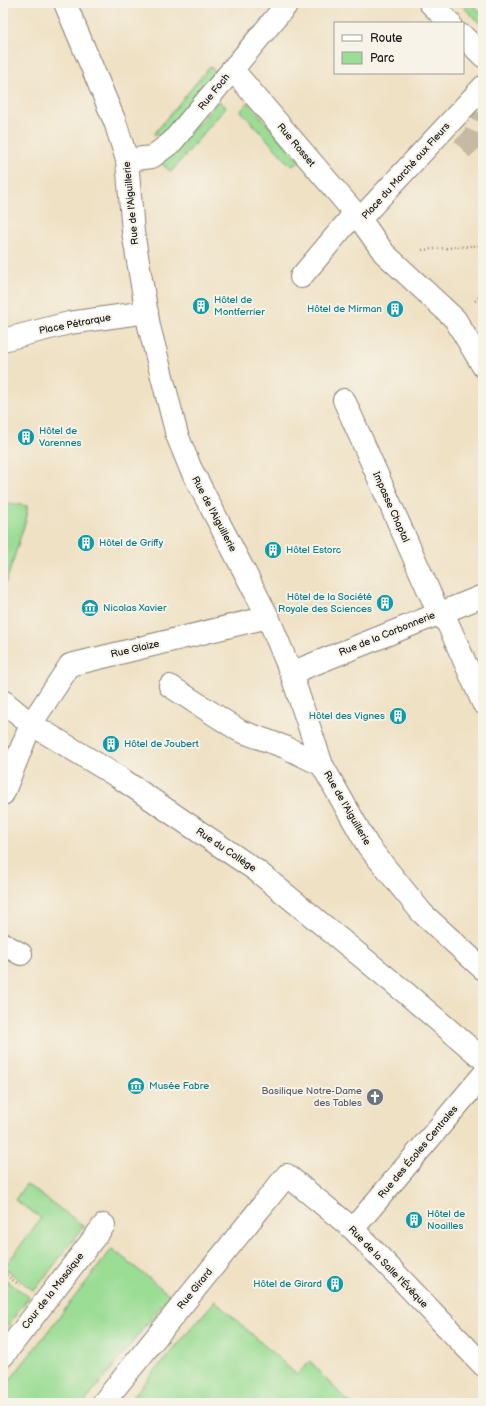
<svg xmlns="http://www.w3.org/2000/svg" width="486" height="1406" viewBox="0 0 486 1406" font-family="'Balsamiq Sans',sans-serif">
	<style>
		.green { fill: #9bdd95; stroke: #5c7c58 }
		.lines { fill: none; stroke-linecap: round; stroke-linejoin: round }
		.minor-tunnel { stroke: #c5baa2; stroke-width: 22; stroke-dasharray: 22 11; stroke-linecap: butt }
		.minor-casing { stroke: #867e70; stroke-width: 24 }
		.path { stroke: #867e70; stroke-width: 2.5; stroke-dasharray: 1 3; stroke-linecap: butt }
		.minor { stroke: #fff; stroke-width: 22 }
		.labels { text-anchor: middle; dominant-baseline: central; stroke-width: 4; stroke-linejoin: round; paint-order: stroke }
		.street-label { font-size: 10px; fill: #1c1c1c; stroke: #f7f3e8 }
		.culture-label { font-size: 10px; fill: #0d838f; stroke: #f7f3e8; text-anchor: start }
		.worship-label { font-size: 10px; fill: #5b616d; stroke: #f7f3e8; text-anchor: end }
	</style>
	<rect width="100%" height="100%" fill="#f7f3e8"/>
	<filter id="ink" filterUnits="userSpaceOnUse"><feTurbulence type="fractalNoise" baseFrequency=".025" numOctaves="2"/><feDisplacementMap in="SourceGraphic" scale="8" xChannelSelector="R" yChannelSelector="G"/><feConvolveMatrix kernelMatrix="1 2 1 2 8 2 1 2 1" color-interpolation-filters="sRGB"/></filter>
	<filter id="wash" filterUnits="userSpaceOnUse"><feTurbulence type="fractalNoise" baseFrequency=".012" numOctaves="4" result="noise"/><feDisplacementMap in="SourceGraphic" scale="16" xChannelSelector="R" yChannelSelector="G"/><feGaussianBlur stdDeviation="0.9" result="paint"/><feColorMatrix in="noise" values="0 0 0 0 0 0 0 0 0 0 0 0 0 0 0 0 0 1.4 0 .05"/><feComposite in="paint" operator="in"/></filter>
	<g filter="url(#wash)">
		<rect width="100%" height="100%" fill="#efe1c4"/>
		<!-- green -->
		<path class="green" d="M460,3H474L473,5L483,15V27Z
			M210,66L216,72L165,134L159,136L154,134Z
			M219,101L226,107L171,172L161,163Z
			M248,102L300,162L291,166L241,111Z
			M3,502L27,506V516L6,583L3,581Z
			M26,1184L84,1226L34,1291L4,1268L41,1218L15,1200Z
			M112,1249L170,1295L84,1403H5L3,1401V1389Z
			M3,1278L29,1297L3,1332Z
			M215,1301L297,1375L310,1361L321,1373V1374L347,1401L351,1403H127Z"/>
	</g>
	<g filter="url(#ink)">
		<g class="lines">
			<!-- minor-tunnel -->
			<path class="minor-tunnel" d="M462,149L472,140L483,114"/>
			<defs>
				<path id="minor" d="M65,3L115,122L127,160L133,232L149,326L177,435L190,467L268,617L291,673L322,765L368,846L422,913L483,969
					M430,3L450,23
					M463,36L483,56
					M232,69L360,219L384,253L455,319L483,366
					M127,160L152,157L172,142L288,3
					M360,219L483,87
					M301,277L355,213
					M3,340L69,323L147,312
					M344,400L439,614L448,624L483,703
					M291,673L483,596
					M170,686L240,731L285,747L322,765
					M3,701L31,724L120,778L257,871L407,994L483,1059
					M3,794L31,724L70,665L268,617
					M3,944L21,954
					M353,1229L483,1075
					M3,1356L104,1225
					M103,1403L287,1175L353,1229L483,1365"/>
			</defs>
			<!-- minor casing -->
			<use href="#minor" class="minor-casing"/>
			<!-- path -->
			<path class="path" d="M422,250L483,245
				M475,301L483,293
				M3,1273L21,1286"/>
			<!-- minor -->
			<use href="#minor" class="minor"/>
		</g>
	</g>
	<!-- icons -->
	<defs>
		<symbol id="building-disc" viewBox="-11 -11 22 22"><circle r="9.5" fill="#0f9aa8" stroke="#f7f3e8"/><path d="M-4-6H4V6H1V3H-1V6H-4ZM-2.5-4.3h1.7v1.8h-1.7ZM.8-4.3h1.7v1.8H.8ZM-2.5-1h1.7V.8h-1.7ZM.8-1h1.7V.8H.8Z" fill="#fff"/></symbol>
		<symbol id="museum-disc" viewBox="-11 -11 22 22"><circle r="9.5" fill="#0f9aa8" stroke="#f7f3e8"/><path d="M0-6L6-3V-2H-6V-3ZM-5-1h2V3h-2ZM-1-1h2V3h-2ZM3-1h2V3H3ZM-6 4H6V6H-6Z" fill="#fff"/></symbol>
		<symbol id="church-disc" viewBox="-11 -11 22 22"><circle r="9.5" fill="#6b7280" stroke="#f7f3e8"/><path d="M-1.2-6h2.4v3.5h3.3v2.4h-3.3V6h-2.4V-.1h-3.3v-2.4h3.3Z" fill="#fff"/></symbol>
	</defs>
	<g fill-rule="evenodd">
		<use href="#building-disc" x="191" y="296" width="20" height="20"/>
		<use href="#building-disc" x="385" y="299" width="20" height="20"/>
		<use href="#building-disc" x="16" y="427" width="20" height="20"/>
		<use href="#building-disc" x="76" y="533" width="20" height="20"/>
		<use href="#building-disc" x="263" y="540" width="20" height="20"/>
		<use href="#building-disc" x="375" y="593" width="20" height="20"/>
		<use href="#museum-disc" x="80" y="598" width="20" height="20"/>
		<use href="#building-disc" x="388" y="706" width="20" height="20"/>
		<use href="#building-disc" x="101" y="734" width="20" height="20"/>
		<use href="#museum-disc" x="126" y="1076" width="20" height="20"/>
		<use href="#church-disc" x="365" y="1087" width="20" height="20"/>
		<use href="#building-disc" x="404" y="1210" width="20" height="20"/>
		<use href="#building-disc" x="325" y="1274" width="20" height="20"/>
	</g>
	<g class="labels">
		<!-- street labels -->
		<g class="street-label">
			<text transform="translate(214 92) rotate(-51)">Rue Foch</text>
			<text transform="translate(296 145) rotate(50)">Rue Rosset</text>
			<text transform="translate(406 171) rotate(-48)">Place du Marché aux Fleurs</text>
			<text transform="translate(131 203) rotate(-96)">Rue de l'Aiguillerie</text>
			<text transform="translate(75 324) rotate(-11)">Place Pétrarque</text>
			<text transform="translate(391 507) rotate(66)">Impasse Chaptal</text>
			<text transform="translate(214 514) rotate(62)">Rue de l'Aiguillerie</text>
			<text transform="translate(387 634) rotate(-22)">Rue de la Carbonnerie</text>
			<text transform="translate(135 649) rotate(-13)">Rue Glaize</text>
			<text transform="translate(347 808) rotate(60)">Rue de l'Aiguillerie</text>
			<text transform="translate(226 850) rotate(34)">Rue du Collège</text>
			<text transform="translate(418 1152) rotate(-50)">Rue des Écoles Centrales</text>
			<text transform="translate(388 1267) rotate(46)">Rue de la Salle l'Évêque</text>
			<text transform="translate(195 1289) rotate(-51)">Rue Girard</text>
			<text transform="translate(53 1291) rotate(-52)">Cour de la Mosaïque</text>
		</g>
		<!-- culture labels -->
		<g class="culture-label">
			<text x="214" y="300">Hôtel de<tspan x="214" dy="12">Montferrier</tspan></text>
			<text x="382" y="309" text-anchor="end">Hôtel de Mirman</text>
			<text x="39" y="431">Hôtel de<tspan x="39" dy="12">Varennes</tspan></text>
			<text x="99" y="543">Hôtel de Griffy</text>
			<text x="286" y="550">Hôtel Estorc</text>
			<text x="372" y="597" text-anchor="end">Hôtel de la Société<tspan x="372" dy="12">Royale des Sciences</tspan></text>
			<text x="103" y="608">Nicolas Xavier</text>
			<text x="385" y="716" text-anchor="end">Hôtel des Vignes</text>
			<text x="124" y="744">Hôtel de Joubert</text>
			<text x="149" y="1086">Musée Fabre</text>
			<text x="427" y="1214">Hôtel de<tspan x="427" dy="12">Noailles</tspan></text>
			<text x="322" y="1284" text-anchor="end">Hôtel de Girard</text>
		</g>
		<!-- worship labels -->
		<g class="worship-label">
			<text x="362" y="1091">Basilique Notre-Dame<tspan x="362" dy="12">des Tables</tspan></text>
		</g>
	</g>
	<!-- margin -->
	<rect width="486" height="1406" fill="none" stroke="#f7f3e8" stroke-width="16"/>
	<!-- legend -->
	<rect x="334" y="22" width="130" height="52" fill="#f7f3e8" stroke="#9f9d96"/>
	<rect x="342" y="35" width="20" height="6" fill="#ffffff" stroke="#9f9d96"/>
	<text x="370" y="42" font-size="12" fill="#1c1c1c">Route</text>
	<rect x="342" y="52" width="20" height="12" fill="#9bdd95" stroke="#9f9d96"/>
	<text x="370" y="62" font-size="12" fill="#1c1c1c">Parc</text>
</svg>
